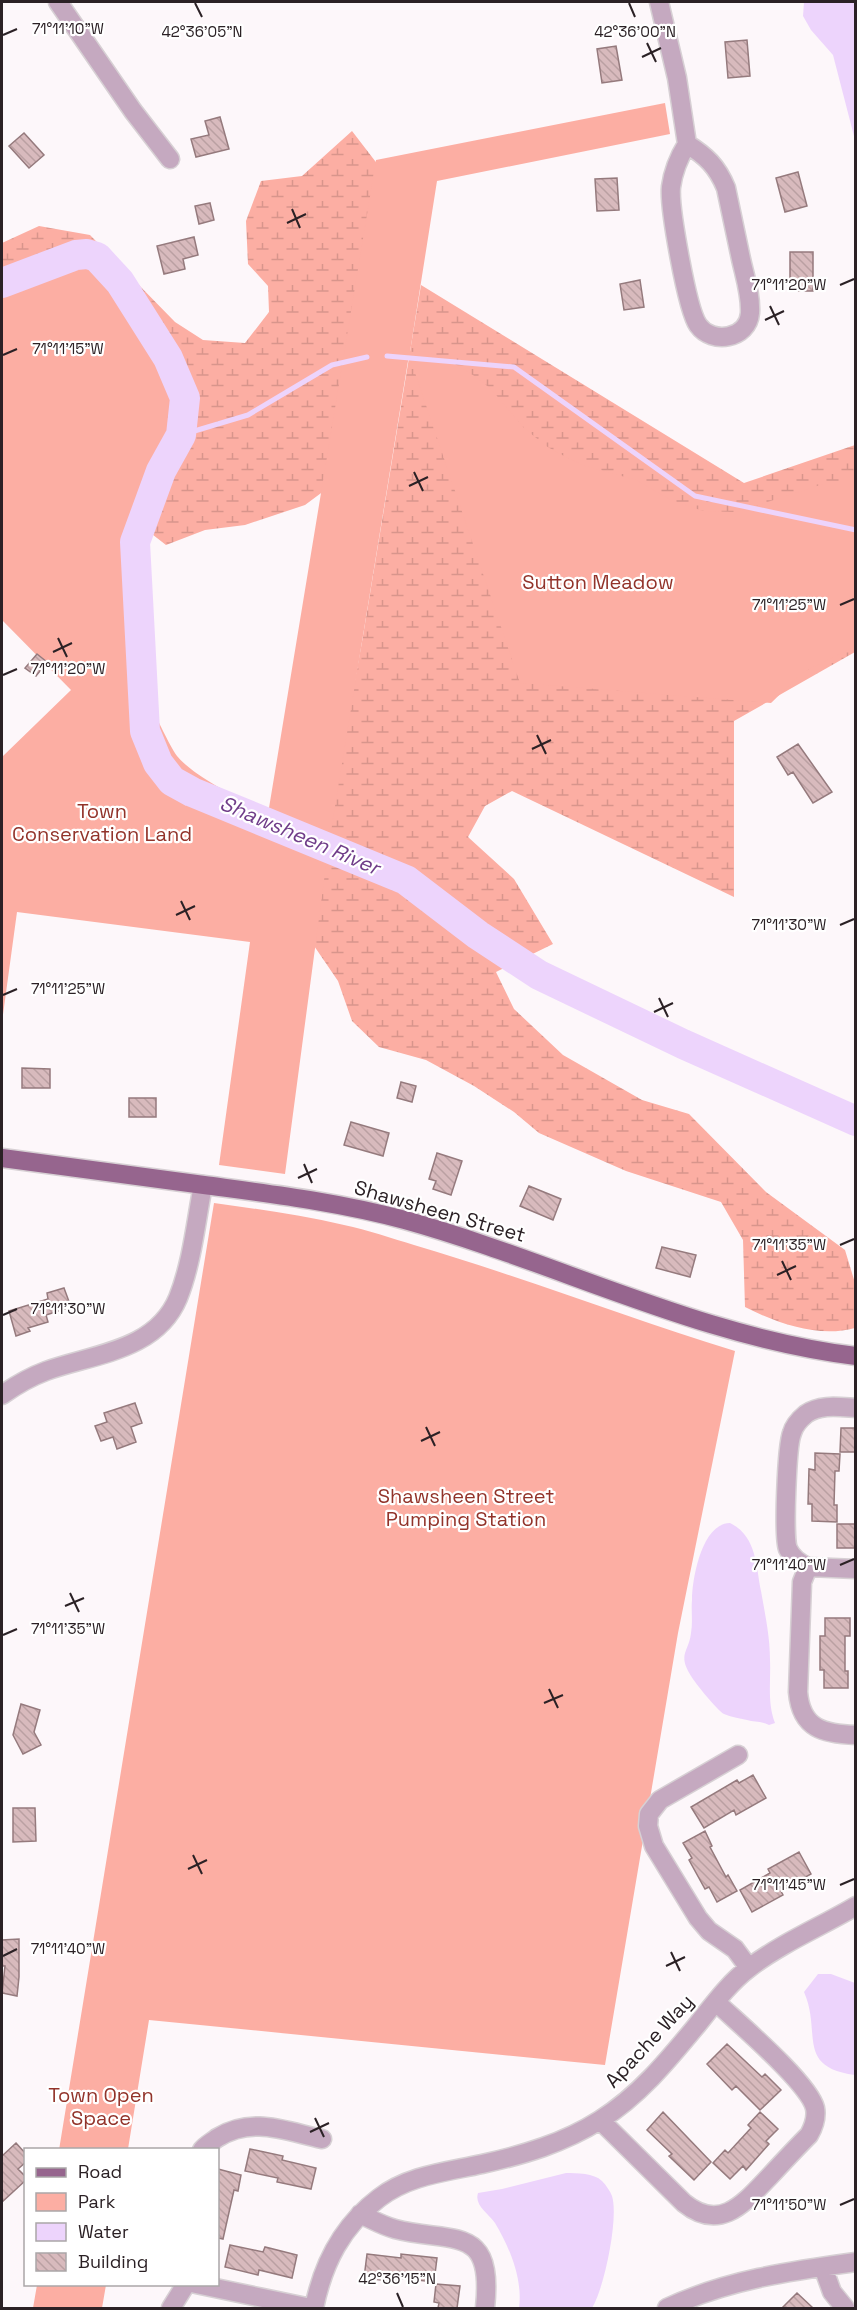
<svg xmlns="http://www.w3.org/2000/svg" width="857" height="2310" viewBox="0 0 857 2310" font-family="'Space Grotesk',sans-serif">
	<style>
		.wetland { fill: url(#wetland-marsh) }
		.park { fill: #fcaea3 }
		.water { fill: #edd4fc }
		.lines { fill: none; stroke-linecap: round; stroke-linejoin: round }
		.stream { stroke: #edd4fc; stroke-width: 5 }
		.river { stroke: #edd4fc; stroke-width: 30 }
		.building { fill: url(#building-back-hatch); stroke: #957a7d; stroke-width: 1.5 }
		.minor-casing { stroke: #d7d0d4; stroke-width: 21 }
		.major-casing { stroke: #d7d0d4; stroke-width: 21 }
		.minor { stroke: #c5a9c0; stroke-width: 18 }
		.major { stroke: #96658e; stroke-width: 18 }
		.ticks { fill: none; stroke: #2b2125; stroke-width: 2 }
		.labels { text-anchor: middle; dominant-baseline: central; stroke-width: 4.5; stroke-linejoin: round; paint-order: stroke }
		.park-label { font-size: 20px; fill: #92332a; stroke: #fff }
		.street-label { font-size: 20px; fill: #2b2125; stroke: #fff }
		.water-label { font-size: 21px; font-style: italic; fill: #703d89; stroke: #fff }
		.ticks-label { font-size: 15px; text-anchor: middle; fill: #2b2125; stroke: #fff; stroke-width: 4.5; stroke-linejoin: round; paint-order: stroke }
	</style>
	<defs>
		<pattern id="wetland-marsh" width="20" height="14" patternUnits="userSpaceOnUse" patternTransform="scale(1.5)"><rect width="20" height="14" fill="#fcaea3"/><path d="M1 5h8M5 5V1M11 12h8M15 12V8" fill="none" stroke="#d8958c"/></pattern>
		<pattern id="building-back-hatch" width="6" height="6" patternUnits="userSpaceOnUse" patternTransform="scale(1.5)"><rect width="6" height="6" fill="#d8babd"/><path d="M-1 5l2 2M0 0l6 6M5-1l2 2" fill="none" stroke="#baa0a2"/></pattern>
	</defs>
	<rect width="100%" height="100%" fill="#fdf7fa"/>
	<!-- wetland -->
	<path class="wetland" d="M352,131L382,170L340,479L305,505L245,525L205,530L166,545L130,517L2,491V243L39,226L90,235L175,322L203,340L245,343L269,312L268,286L248,264L246,221L261,181L302,176Z
		M421,285L744,483L855,445V652L734,721V897L512,791L485,806L468,837L514,879L553,944L496,972L514,1009L563,1055L642,1100L689,1114L766,1192L845,1250L855,1283V1328C819,1338 778,1324 745,1307L743,1240L721,1202L626,1171L539,1133L514,1112L474,1086L426,1060L379,1047L352,1021L338,981L308,937L362,642Z"/>
	<!-- park -->
	<path class="park" d="M665,103L670,134L437,181L410,352L427,351L455,364L476,377L491,389L524,428L546,446L564,456L585,466L636,480L671,500L703,511L737,512L823,484H855V646L802,673L771,703L520,683L409,355L329,843L285,1174L219,1165L250,942L17,912L2,1022V757L71,690L2,620V288L58,256L85,244C106,248 125,270 137,286C181,350 174,421 151,491C145,512 131,534 130,556C127,587 142,622 143,654C144,663 140,673 142,682C145,695 169,745 177,756C194,777 243,800 268,814L376,160Z
		M214,1203C258,1209 301,1215 344,1225C368,1230 391,1238 414,1245C523,1277 627,1318 735,1351L678,1633L605,2065L149,2020L128,2149L59,2150Z
		M37,2285H106L102,2308H33Z"/>
	<!-- water -->
	<path class="water" d="M804,2H855V140L833,55L811,30L803,16Z
		M730,1523C757,1536 756,1567 761,1591C765,1614 770,1636 770,1660C771,1681 767,1702 775,1723L769,1725C762,1721 754,1722 747,1720C739,1718 731,1717 724,1714C718,1711 695,1683 691,1676C677,1654 689,1652 691,1633C693,1622 691,1611 692,1600C692,1579 702,1523 730,1523Z
		M818,1974H831L855,1983V2075C795,2067 822,2032 804,1992Z
		M566,2173C577,2173 594,2173 602,2181C606,2185 610,2191 612,2196C619,2218 604,2289 592,2308H519C523,2280 510,2248 495,2223C488,2213 474,2205 478,2193L502,2189Z"/>
	<g class="lines">
		<!-- stream -->
		<path class="stream" d="M387,356L514,367L695,496L856,530
			M181,435L248,415L332,365L367,357"/>
		<!-- river -->
		<path class="river" d="M2,283L76,255L87,254L97,257L120,282L168,358L185,398L181,435L161,471L135,542L145,731L158,763L172,781L192,792L406,880L478,935L539,975L683,1044L856,1121"/>
	</g>
	<!-- building -->
	<path class="building" d="M747,40L750,76L728,78L725,42Z
		M616,46L622,80L602,83L597,49Z
		M220,117L229,149L196,157L191,139L209,135L205,121Z
		M24,133L44,155L29,168L9,146Z
		M798,172L807,206L785,212L776,178Z
		M617,178L619,210L597,211L595,179Z
		M210,203L214,220L199,224L195,206Z
		M194,237L198,255L183,259L185,269L164,274L157,246Z
		M790,252H813V291H790Z
		M640,280L644,307L624,310L620,284Z
		M37,654L47,662L36,676L25,668Z
		M798,744L832,792L813,803L793,772L788,775L777,757Z
		M22,1068L50,1069V1088H22Z
		M401,1082L416,1086L412,1102L397,1098Z
		M129,1098H156V1117H129Z
		M351,1122L389,1133L383,1156L344,1145Z
		M437,1153L462,1161L451,1195L433,1189L436,1181L429,1179Z
		M529,1186L561,1199L553,1220L520,1206Z
		M662,1247L696,1255L690,1277L656,1268Z
		M64,1288L71,1307L46,1315L48,1322L28,1328L30,1331L16,1336L9,1311L48,1299L47,1293Z
		M135,1403L142,1423L131,1427L136,1442L117,1449L113,1437L101,1441L95,1426L107,1422L104,1413Z
		M841,1428H855V1452H840Z
		M815,1453L840,1454L839,1471H835L834,1505H837V1522L812,1521V1504H808L809,1469L815,1470Z
		M837,1524H855V1548H837Z
		M825,1618H850V1636H845V1671H848V1688H824V1670H820V1636H825Z
		M21,1704L40,1710L34,1732L41,1745L23,1754L13,1735Z
		M753,1775L766,1798L736,1815L734,1810L704,1828L691,1807L737,1780L739,1783Z
		M13,1808H35L36,1841L13,1842Z
		M705,1831L712,1846L710,1847L726,1877L728,1875L737,1891L717,1902L709,1887L705,1889L689,1860L692,1858L683,1843Z
		M799,1852L811,1874L781,1891L783,1895L752,1912L740,1890L770,1873L768,1869Z
		M19,1939V1977L17,1996L2,1993L5,1966H2V1940Z
		M727,2044L762,2077L765,2074L781,2090L760,2110L736,2086L732,2090L707,2064Z
		M663,2112L711,2162L694,2180L669,2156L672,2154L647,2130Z
		M760,2112L778,2129L766,2141L769,2144L746,2170L743,2166L730,2179L713,2163L725,2150L728,2153L751,2128L748,2125Z
		M16,2143L26,2154V2162L18,2169L26,2177V2180L2,2202V2156Z
		M250,2149L283,2156L282,2160L316,2168L311,2189L277,2182L278,2178L245,2171Z
		M218,2169L241,2175L238,2191L234,2190L223,2239L218,2238Z
		M230,2245L263,2252L265,2247L297,2255L292,2278L259,2270L258,2275L225,2267Z
		M367,2254L401,2258V2254L437,2258L434,2282L399,2278V2282L364,2278Z
		M436,2284L460,2286L457,2308H438L439,2303L434,2302Z
		M797,2293L813,2308H782Z"/>
	<g class="lines">
		<defs>
			<path id="minor" d="M58,2L133,111L170,159
				M659,2L677,78L687,144
				M687,144C706,156 717,166 726,188C731,211 736,235 741,259C745,277 751,295 750,313C748,339 712,345 698,325C687,309 669,207 671,187C673,172 679,157 687,144Z
				M2,1395C16,1385 30,1377 46,1371C93,1354 156,1351 178,1298C192,1263 196,1222 203,1185
				M856,1408C839,1407 820,1404 806,1414C800,1419 794,1425 792,1433C787,1445 783,1537 788,1549C792,1558 799,1563 808,1567L802,1582L798,1692C801,1729 824,1734 856,1735
				M808,1567L856,1569
				M738,1755L660,1800L649,1814L648,1826L654,1846L698,1918L709,1931L735,1949L749,1968
				M600,2120L684,2203C721,2233 745,2202 770,2176C783,2162 796,2148 809,2135C814,2126 817,2118 815,2108C809,2083 737,2022 716,2002
				M202,2150C206,2145 212,2142 217,2138C252,2116 285,2131 322,2139
				M360,2214C371,2219 383,2226 395,2229C453,2244 494,2223 485,2308
				M823,2267L832,2292L845,2308
				M196,2284L311,2308
				M171,2308L186,2284
				M314,2308C323,2263 342,2226 379,2198C409,2175 446,2172 482,2164C523,2155 564,2143 600,2120C639,2096 669,2059 697,2025C713,2005 729,1983 749,1968C780,1944 822,1926 856,1906
				M667,2308C727,2280 790,2271 856,2262"/>
			<path id="major" d="M2,1158C69,1167 136,1176 204,1185C271,1194 339,1202 405,1220C556,1262 699,1337 856,1356"/>
		</defs>
		<!-- minor casing -->
		<use href="#minor" class="minor-casing"/>
		<!-- major casing -->
		<use href="#major" class="major-casing"/>
		<!-- minor -->
		<use href="#minor" class="minor"/>
		<!-- major -->
		<use href="#major" class="major"/>
	</g>
	<!-- ticks -->
	<path class="ticks" d="M195,3L202,17M629,3L635,17M3,35L17,29M647,43L656,62M642,57L661,48M292,209L300,228M287,223L306,214M840,285L854,279M770,306L779,325M765,320L784,311M3,355L17,349M414,472L423,491M409,486L428,477M840,605L854,599M58,638L67,657M53,652L72,643M3,675L17,669M537,735L546,754M532,749L551,740M181,901L190,920M176,915L195,906M840,925L854,919M3,995L17,989M659,998L668,1017M654,1012L673,1003M304,1164L312,1183M298,1178L317,1169M840,1245L854,1239M782,1261L791,1280M777,1275L796,1266M3,1315L17,1309M426,1427L435,1446M421,1441L440,1432M840,1565L854,1559M70,1593L79,1612M65,1606L84,1598M3,1635L17,1629M549,1689L558,1708M544,1703L563,1695M193,1855L202,1874M188,1869L207,1860M840,1885L854,1879M671,1952L680,1971M3,1956L17,1949M666,1966L685,1957M315,2118L324,2137M310,2132L329,2123M840,2205L854,2199M397,2293L403,2307"/>
	<g class="labels">
		<!-- park labels -->
		<g class="park-label">
			<text x="598" y="582">Sutton Meadow</text>
			<text x="102" y="811">Town<tspan x="102" dy="23">Conservation Land</tspan></text>
			<text x="466" y="1496">Shawsheen Street<tspan x="466" dy="23">Pumping Station</tspan></text>
			<text x="101" y="2095">Town Open<tspan x="101" dy="23">Space</tspan></text>
		</g>
		<!-- street labels -->
		<g class="street-label">
			<text transform="translate(440 1211) rotate(16)">Shawsheen Street</text>
			<text transform="translate(649 2041) rotate(-47)">Apache Way</text>
		</g>
		<!-- water labels -->
		<g class="water-label">
			<text transform="translate(300 835) rotate(23)">Shawsheen River</text>
		</g>
	</g>
	<g class="ticks-label">
		<text x="68" y="34">71°11'10"W</text>
		<text x="202" y="37">42°36'05"N</text>
		<text x="635" y="37">42°36'00"N</text>
		<text x="789" y="290">71°11'20"W</text>
		<text x="68" y="354">71°11'15"W</text>
		<text x="789" y="610">71°11'25"W</text>
		<text x="68" y="674">71°11'20"W</text>
		<text x="789" y="930">71°11'30"W</text>
		<text x="68" y="994">71°11'25"W</text>
		<text x="789" y="1250">71°11'35"W</text>
		<text x="68" y="1314">71°11'30"W</text>
		<text x="789" y="1570">71°11'40"W</text>
		<text x="68" y="1634">71°11'35"W</text>
		<text x="789" y="1890">71°11'45"W</text>
		<text x="68" y="1954">71°11'40"W</text>
		<text x="789" y="2210">71°11'50"W</text>
		<text x="397" y="2284">42°36'15"N</text>
	</g>
	<!-- border -->
	<rect width="857" height="2310" fill="none" stroke="#2b2125" stroke-width="6"/>
	<!-- legend -->
	<rect x="24" y="2148" width="195" height="138" fill="#ffffff" stroke="#aaa6a8" stroke-width="1.5"/>
	<rect x="36" y="2168" width="30" height="9" fill="#96658e" stroke="#aaa6a8" stroke-width="1.5"/>
	<text x="78" y="2178" font-size="18" fill="#2b2125">Road</text>
	<rect x="36" y="2193" width="30" height="18" fill="#fcaea3" stroke="#aaa6a8" stroke-width="1.5"/>
	<text x="78" y="2208" font-size="18" fill="#2b2125">Park</text>
	<rect x="36" y="2223" width="30" height="18" fill="#edd4fc" stroke="#aaa6a8" stroke-width="1.5"/>
	<text x="78" y="2238" font-size="18" fill="#2b2125">Water</text>
	<rect x="36" y="2253" width="30" height="18" fill="url(#building-back-hatch)" stroke="#aaa6a8" stroke-width="1.5"/>
	<text x="78" y="2268" font-size="18" fill="#2b2125">Building</text>
</svg>
